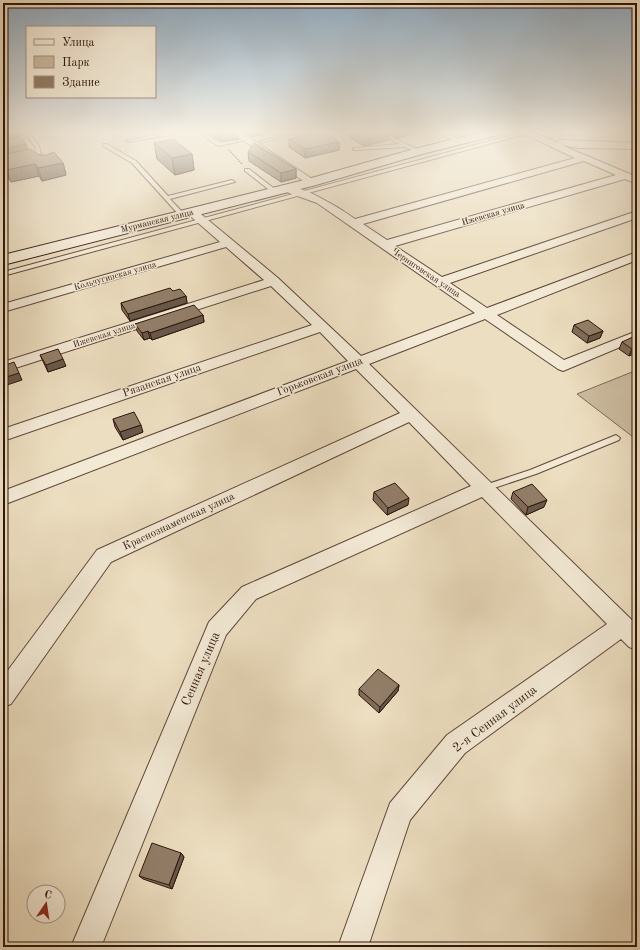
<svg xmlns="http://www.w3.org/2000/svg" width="640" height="950" viewBox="0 0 640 950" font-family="'Old Standard TT',serif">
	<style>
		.green { fill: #ccbca1; stroke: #7e6956 }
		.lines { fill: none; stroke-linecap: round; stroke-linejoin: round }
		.lane-casing { stroke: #5f4838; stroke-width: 2 }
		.street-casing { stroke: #5f4838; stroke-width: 2 }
		.secondary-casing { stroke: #30160b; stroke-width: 2 }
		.path { stroke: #30160b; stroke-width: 1.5; stroke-dasharray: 1.5 1; stroke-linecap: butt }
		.lane { fill: #f3ead6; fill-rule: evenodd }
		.street { fill: #f3ead6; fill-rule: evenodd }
		.secondary { fill: #f3ead6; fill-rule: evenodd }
		.wall { fill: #7e6c5a; stroke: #30160b }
		.shaded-wall { fill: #66584a; stroke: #30160b }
		.building { fill: #927e69; stroke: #30160b }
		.labels { text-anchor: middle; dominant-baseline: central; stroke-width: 3; stroke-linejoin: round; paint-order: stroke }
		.far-street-label { font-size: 9px; fill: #30160b; stroke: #f3ead6 }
		.street-label { font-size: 11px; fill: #30160b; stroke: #f3ead6 }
		.near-street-label { font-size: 13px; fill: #30160b; stroke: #f3ead6 }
	</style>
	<rect width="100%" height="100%" fill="#ecdec0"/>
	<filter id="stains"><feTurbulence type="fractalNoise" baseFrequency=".005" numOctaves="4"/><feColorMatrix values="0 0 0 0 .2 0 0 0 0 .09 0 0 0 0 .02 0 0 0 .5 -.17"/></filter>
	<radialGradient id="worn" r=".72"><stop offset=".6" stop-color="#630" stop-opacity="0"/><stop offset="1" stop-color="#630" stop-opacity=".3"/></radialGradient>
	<!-- green -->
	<path class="green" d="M637,370V440L577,394Z"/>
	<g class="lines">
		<defs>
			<path id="lane" d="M22,131H27L39,146L41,154L28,161L26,160V159L36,153L35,146Z
				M167,131H172L169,135L128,142L126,141L166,133Z
				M197,131H202L219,143L245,139L247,140L218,146Z
				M285,131H290L294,134L252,145L250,144L288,134Z
				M374,131H380L420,151L416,152L405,147L353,150V148H355L400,144Z
				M443,131H447L448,134L461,141L457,142L444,136Z
				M529,131H533V135L518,136L3,276V272L516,134L529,133Z
				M103,144H107L136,161L168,196L232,180L235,182L170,199L185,215L180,216L132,163L103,146Z
				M245,169H249L276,190V192H272L245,171Z
				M616,435L620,438L619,440L536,474L485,491L482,490L480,488L482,486L530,470Z"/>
			<path id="street" d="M229,131H239L317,182L316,184H308Z
				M518,131H530L558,143L559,140L637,143V149L579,148L561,145L637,177V184L625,179L395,246L442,277L637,211V218L450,283L487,308L637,252V260L497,315L564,360L637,331V340L563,371L558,369L485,319L369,364L637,625V650L629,647L621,639L465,753L410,820L368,947H338L390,803L447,735L607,624L482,497L256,599L226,635L101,947H71L209,622L242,587L471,486L409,422L111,562L11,704L3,707V677L97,550L400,413L356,369L3,505V491L348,361L320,332L3,441V429L312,325L271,286L3,372V362L264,280L226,247L3,312V304L220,242L188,214L186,212L188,210H196L278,278L361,356L475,313L317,203L281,190L280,188L281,186C298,182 341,209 355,219L575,158ZM584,161L616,175L387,240L363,224Z"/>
			<path id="secondary" d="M487,131H507L506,133L422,154L316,185L3,265V255L308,179L414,149Z"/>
		</defs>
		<!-- lane casing -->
		<use href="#lane" class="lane-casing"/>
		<!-- street casing -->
		<use href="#street" class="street-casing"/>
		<!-- secondary casing -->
		<use href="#secondary" class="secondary-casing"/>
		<!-- path -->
		<path class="path" d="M229,150L242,164"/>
		<!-- lane -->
		<use href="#lane" class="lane"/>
		<!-- street -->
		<use href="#street" class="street"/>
		<!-- secondary -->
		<use href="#secondary" class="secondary"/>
	</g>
	<!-- wall -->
	<path class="wall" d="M3,131L19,137L28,150L39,155L63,163L66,175L42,181L39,176L11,182L3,170Z
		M206,131H234L237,133L238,139L220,141Z
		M242,131H273V132L251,137Z
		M384,131H414V134L397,138Z
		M350,132L389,140L364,146L350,138Z
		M289,139L339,142V150L305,158L289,147Z
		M154,143L192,154L194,170L175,175L157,159Z
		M248,152L296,169V178L281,182L249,161Z
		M173,291L186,296L187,303L130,321L122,310L121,303Z
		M203,315L204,322L152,340L150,338L144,340L137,331L135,324Z
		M574,325L603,331L600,338L587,343L572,332Z
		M637,338L629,356L619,349L622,342Z
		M40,355L66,366L48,372Z
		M113,419L143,432L123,440L115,427Z
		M374,492L408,505L387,515L373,500Z
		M513,492L544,507L526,515L511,499Z
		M399,685L398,691L379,713L359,695V689Z
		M181,853L184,857L172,889L143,879L139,876Z"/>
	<!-- shaded-wall -->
	<path class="shaded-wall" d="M253,131H273V132L251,137V132Z
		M403,131H414V134L397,138L398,132Z
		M17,132L21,144L3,147V135Z
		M237,133L238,139L220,141L219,136Z
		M389,134V140L364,146V140Z
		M339,142V150L305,158V149Z
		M26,144L30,156L3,162V149Z
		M192,154L194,170L175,175L172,158Z
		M63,163L66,175L42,181L38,168Z
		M35,164L39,176L11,182L6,170Z
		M296,169V178L281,182V173Z
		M186,296L187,303L130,321L128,314Z
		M203,315L204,322L152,340L150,333Z
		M148,331L150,338L144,340L142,333Z
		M603,331L600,338L587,343L589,336Z
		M637,347V353L629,356L632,349Z
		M63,359L66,366L48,372L46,365Z
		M19,373L22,380L4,386L3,383V378Z
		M141,425L143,432L123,440L120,432Z
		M409,498L408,505L387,515L388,508Z
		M547,500L544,507L526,515L528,507Z
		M399,685L398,691L379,713L380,707Z
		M181,853L184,857L172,889L169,885Z"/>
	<!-- building -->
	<path class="building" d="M3,131H17V132L3,135Z
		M212,131H234L237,133L219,136Z
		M323,131L339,142L305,149L289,139Z
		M353,131H383L389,134L364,140L350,132Z
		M21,137L26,144L3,149V139Z
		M173,139L192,154L172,158L154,143Z
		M254,143L296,169L281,173L248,152Z
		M30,149L39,155H47L54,152L63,163L38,168L35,164L6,170L3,164V155Z
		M170,288L173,291L180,289L186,296L128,314L121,303Z
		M194,305L203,315L150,333L148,331L142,333L135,324Z
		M588,320L603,331L589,336L574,325Z
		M635,336L637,338V347L632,349L622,342Z
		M58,349L63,359L46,365L40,355Z
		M14,362L19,373L3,378V366Z
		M134,412L141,425L120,432L113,419Z
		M395,483L409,498L388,508L374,492Z
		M532,484L547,500L528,507L513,492Z
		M378,669L399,685L380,707L359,689Z
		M152,843L181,853L169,885L139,876Z"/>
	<!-- sky -->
	<linearGradient id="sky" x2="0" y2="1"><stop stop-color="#90aabf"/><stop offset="0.5" stop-color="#f6f0e3"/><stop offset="1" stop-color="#f6f0e3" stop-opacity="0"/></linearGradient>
	<rect width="640" height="264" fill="url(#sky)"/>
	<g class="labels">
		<!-- far-street labels -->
		<g class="far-street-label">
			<text transform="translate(493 214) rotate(-16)">Ижевская улица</text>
			<text transform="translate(157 221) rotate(-14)">Мурманская улица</text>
			<text transform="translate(426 273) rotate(34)">Черниговская улица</text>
			<text transform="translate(115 276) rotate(-16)">Кольчугинская улица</text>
			<text transform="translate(104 335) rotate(-18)">Ижевская улица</text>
		</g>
		<!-- street labels -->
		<g class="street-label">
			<text transform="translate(320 377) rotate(-21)">Горьковская улица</text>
			<text transform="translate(162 381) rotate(-19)">Рязанская улица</text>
			<text transform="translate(179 522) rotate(-25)">Краснознаменская улица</text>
		</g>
		<!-- near-street labels -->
		<g class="near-street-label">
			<text transform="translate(201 669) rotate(-67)">Сенная улица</text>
			<text transform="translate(495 719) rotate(-37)">2-я Сенная улица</text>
		</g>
	</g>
	<!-- margin -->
	<rect width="640" height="950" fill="none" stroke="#ecdec0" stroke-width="16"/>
	<rect x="4" y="4" width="632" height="942" fill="none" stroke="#30160b" stroke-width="2"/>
	<rect x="8" y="8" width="624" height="934" fill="none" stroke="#30160b"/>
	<!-- legend -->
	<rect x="26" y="26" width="130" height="72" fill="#f3ead6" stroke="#a59585"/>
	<rect x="34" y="39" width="20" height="6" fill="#f3ead6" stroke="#a59585"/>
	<text x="62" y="46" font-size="12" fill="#30160b">Улица</text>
	<rect x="34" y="56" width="20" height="12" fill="#ccbca1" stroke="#a59585"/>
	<text x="62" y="66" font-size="12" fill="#30160b">Парк</text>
	<rect x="34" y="76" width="20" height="12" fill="#927e69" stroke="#a59585"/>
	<text x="62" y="86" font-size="12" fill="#30160b">Здание</text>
	<!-- north arrow -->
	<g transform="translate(46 904) rotate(13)"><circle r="19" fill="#f3ead6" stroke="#a59585"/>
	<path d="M0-3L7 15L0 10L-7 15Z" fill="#8f2418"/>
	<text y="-6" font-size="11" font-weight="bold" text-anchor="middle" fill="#30160b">С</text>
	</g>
	<rect width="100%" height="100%" filter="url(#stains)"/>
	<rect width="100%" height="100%" fill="url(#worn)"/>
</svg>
